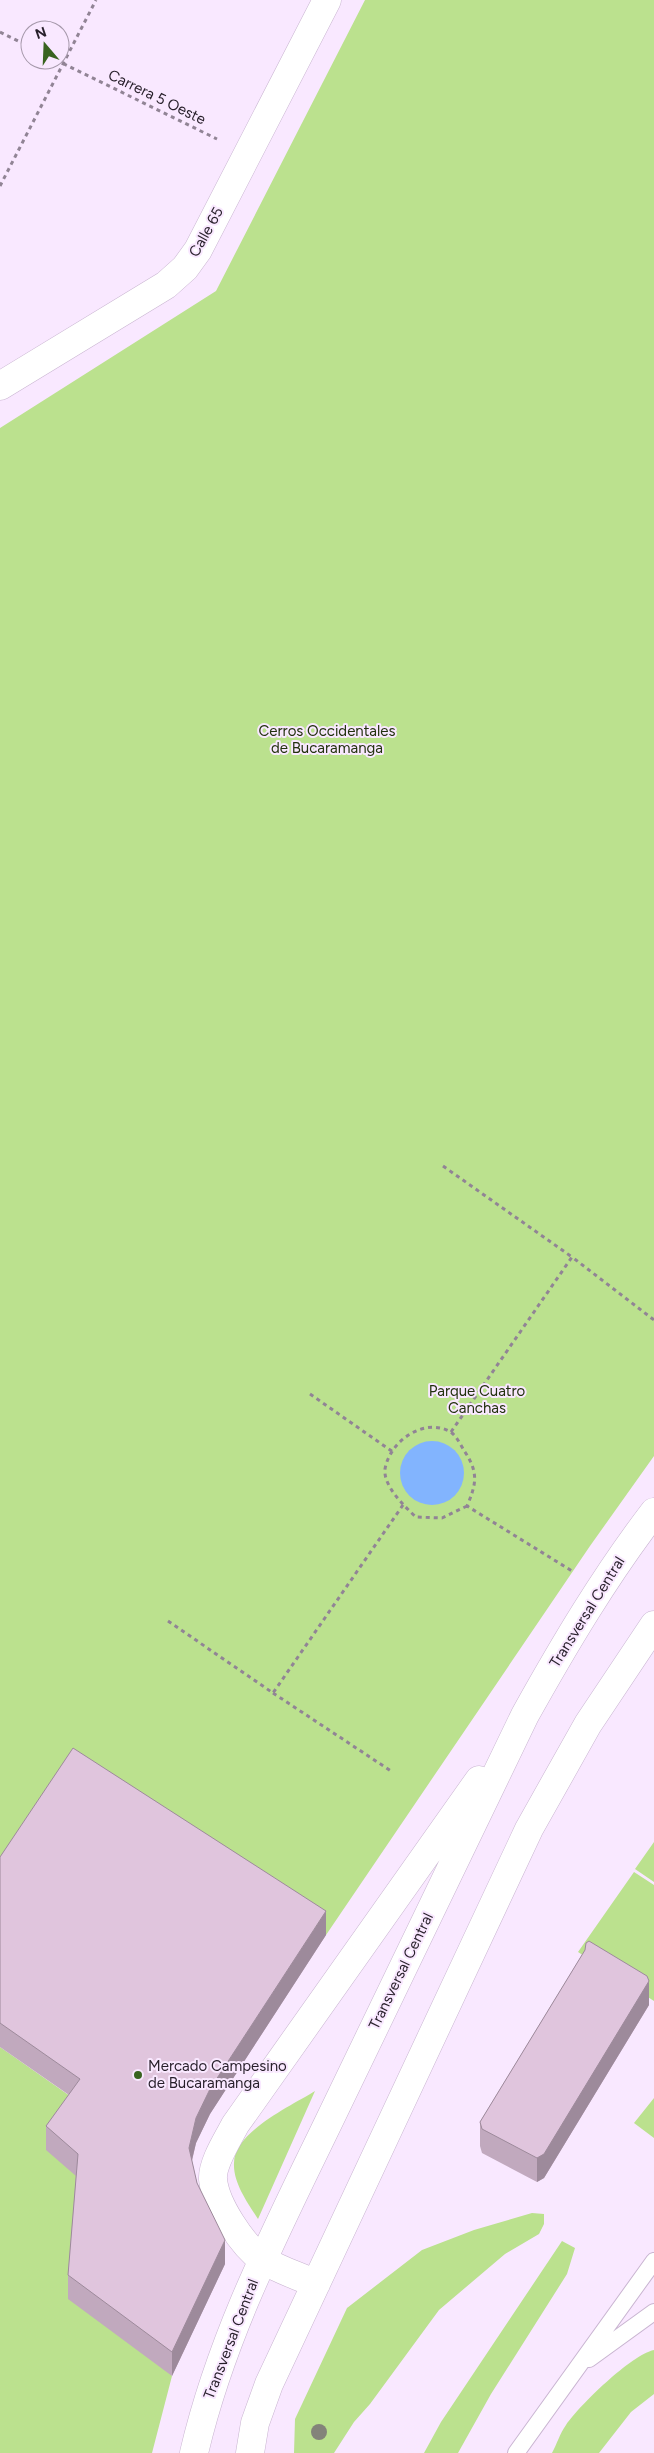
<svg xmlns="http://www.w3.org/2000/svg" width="654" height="2453" viewBox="0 0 654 2453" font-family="Figtree,sans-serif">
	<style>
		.green { fill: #bbe18e }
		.water { fill: #82b4fe }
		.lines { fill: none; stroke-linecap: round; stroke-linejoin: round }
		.service-casing { stroke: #c9b5d1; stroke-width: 18 }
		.tertiary-casing { stroke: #c9b5d1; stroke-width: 29 }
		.secondary-casing { stroke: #c9b5d1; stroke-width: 29 }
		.path { stroke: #918495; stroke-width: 3; stroke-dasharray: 4 4; stroke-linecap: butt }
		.service { stroke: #fff; stroke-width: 16 }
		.tertiary { stroke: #fff; stroke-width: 28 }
		.secondary { stroke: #fff; stroke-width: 28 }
		.tree { fill: #83837a }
		.wall { fill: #c1a9be }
		.shaded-wall { fill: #9d8a9b }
		.building { fill: #e0c5dd; stroke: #9d8a9b }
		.poi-dot { fill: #396320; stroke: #f9e8ff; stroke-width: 2 }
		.labels { text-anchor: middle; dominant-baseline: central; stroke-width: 4; stroke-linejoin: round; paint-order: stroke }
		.street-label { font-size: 15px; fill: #271f2a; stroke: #f9e8ff }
		.park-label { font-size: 15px; fill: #22310e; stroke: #f9e8ff }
		.poi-label { font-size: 15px; fill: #271f2a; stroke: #f9e8ff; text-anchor: start }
	</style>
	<rect width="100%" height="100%" fill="#f9e8ff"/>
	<!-- green -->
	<path class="green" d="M365,0H654V1456L590,1546L326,1935L73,1773L0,1881V428L216,291Z
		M654,1842V1882L635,1869Z
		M634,1872L654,1885V2001L578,1952Z
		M0,2047L80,2103L78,2178L172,2376L152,2453H0Z
		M315,2091L258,2219C248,2203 233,2183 234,2163C234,2132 291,2106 315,2091Z
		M654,2098V2138L634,2123Z
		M532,2213L544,2214V2224L539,2234L505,2254L439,2310L370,2404L354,2422L334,2453H294L295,2419L347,2308L422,2250L474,2230Z
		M562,2241L575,2248L567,2274L491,2394L458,2453H424L441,2422Z
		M654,2350V2394L631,2412L599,2453H552C557,2444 560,2433 566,2425C580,2405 631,2355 654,2350Z"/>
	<!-- water -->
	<path class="water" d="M400 1473a32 32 0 1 1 64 0a32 32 0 1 1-64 0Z"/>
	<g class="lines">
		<defs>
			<path id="service" d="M589,2359L654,2312
				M516,2453L654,2261"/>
			<path id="tertiary" d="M0,386L166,285L185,268L198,250L327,0"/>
			<path id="secondary" d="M316,2284C299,2276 279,2270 263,2260C242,2245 215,2204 213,2179C212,2163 228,2139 235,2125L479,1780
				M194,2453C222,2333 279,2225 332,2115C396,1982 461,1848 525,1715C564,1645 605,1576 654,1512
				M250,2453L255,2423L269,2384L529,1829L588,1724L654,1625"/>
		</defs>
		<!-- service casing -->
		<use href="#service" class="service-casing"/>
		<!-- tertiary casing -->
		<use href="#tertiary" class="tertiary-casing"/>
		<!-- secondary casing -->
		<use href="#secondary" class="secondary-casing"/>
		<!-- path -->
		<path class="path" d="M0,32L30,47
			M56,60L217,139
			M0,186L96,0
			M443,1166L572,1257
			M310,1394L393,1452
			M451,1432L572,1257L654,1320
			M467,1506L442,1518L416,1517C405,1507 383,1486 385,1469C390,1441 423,1418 449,1431C456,1434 461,1446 465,1452C479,1473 476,1485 467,1506L572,1571
			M168,1621L273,1693L403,1505
			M273,1693L391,1771"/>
		<!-- service -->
		<use href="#service" class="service"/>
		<!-- tertiary -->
		<use href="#tertiary" class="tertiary"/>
		<!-- secondary -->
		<use href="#secondary" class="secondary"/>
	</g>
	<!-- trees -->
	<circle class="tree" cx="319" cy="2432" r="8"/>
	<!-- wall -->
	<path class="wall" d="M0,1857L326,1935L210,2114L196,2143L192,2161L197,2183L225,2264L172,2376L68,2299V2275L76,2176L46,2150V2126L69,2095L0,2047Z
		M585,1950L649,2005L544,2178L537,2182L482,2153L480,2146V2122Z"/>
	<!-- shaded-wall -->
	<path class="shaded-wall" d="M326,1911V1935L210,2114L196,2143L189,2172V2148L196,2118L210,2089Z
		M649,1981V2005L544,2178L537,2182V2158Z
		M225,2240V2264L172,2376V2352Z"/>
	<!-- building -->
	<path class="building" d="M73,1748L326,1911L210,2089L196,2118L189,2148L197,2183L225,2240L172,2352L68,2275L78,2154L46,2126L80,2079L0,2023V1857Z
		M589,1941L647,1976L649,1981L544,2154L537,2158L482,2129L480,2122L585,1950L586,1943Z"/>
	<!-- markers -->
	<circle class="poi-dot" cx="138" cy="2075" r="5"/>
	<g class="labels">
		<!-- street labels -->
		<g class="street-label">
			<text transform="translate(157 97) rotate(26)">Carrera 5 Oeste</text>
			<text transform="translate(206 232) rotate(-61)">Calle 65</text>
			<text transform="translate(587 1612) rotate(-58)">Transversal Central</text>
			<text transform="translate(401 1971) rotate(-64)">Transversal Central</text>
			<text transform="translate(231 2339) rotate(-69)">Transversal Central</text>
		</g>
		<!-- park labels -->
		<g class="park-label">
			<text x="327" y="731">Cerros Occidentales<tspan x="327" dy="17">de Bucaramanga</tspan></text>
			<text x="477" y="1391">Parque Cuatro<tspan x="477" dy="17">Canchas</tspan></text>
		</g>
		<!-- poi labels -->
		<g class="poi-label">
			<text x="148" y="2066">Mercado Campesino<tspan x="148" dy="17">de Bucaramanga</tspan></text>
		</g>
	</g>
	<!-- north arrow -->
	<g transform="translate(45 45) rotate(341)"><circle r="24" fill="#f9e8ff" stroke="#a598aa"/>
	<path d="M0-4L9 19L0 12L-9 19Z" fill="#396320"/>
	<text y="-8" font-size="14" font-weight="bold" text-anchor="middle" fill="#271f2a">N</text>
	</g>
</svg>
